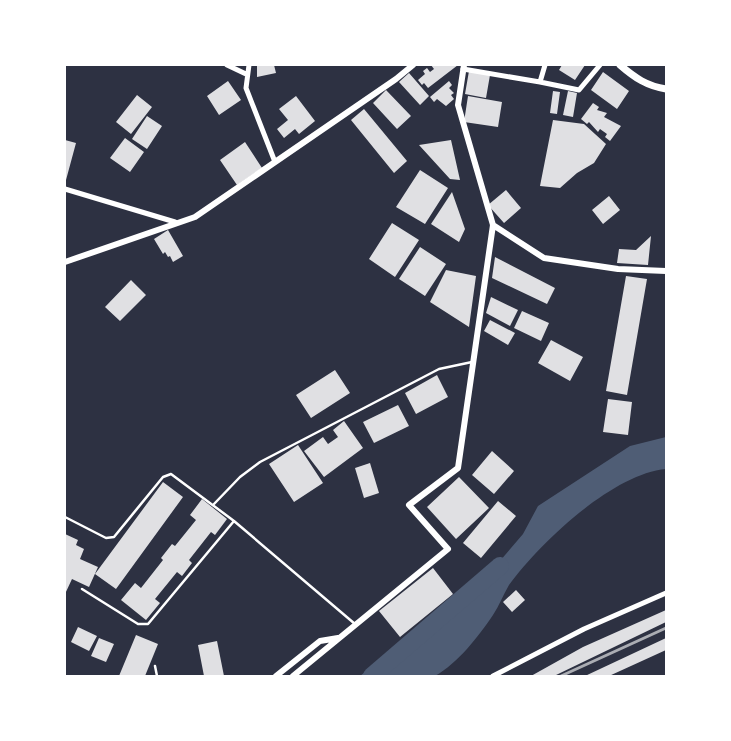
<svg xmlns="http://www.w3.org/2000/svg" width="731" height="741" viewBox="0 0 731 741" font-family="Inter,sans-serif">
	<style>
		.water { fill: #4f5d75 }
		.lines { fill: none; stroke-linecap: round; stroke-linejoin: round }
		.river { stroke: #4f5d75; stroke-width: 18 }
		.building { fill: #e0e0e3 }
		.service { stroke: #fff; stroke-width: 2.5 }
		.minor { stroke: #fff; stroke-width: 5 }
		.tertiary { stroke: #fff; stroke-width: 6 }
		.secondary { stroke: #fff; stroke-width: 7 }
		.rail { stroke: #abadb3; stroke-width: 3 }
	</style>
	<rect width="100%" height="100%" fill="#2d3142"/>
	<!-- water -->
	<path class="water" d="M666,437V469C612,474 540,543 509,585C503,595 499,606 493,615C478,637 458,663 435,676H360L374,665L392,660L409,650L451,618L523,534L538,506L630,446Z"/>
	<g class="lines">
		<!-- river -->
		<path class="river" d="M372,676L500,566"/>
	</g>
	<!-- building -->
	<path class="building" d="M257,65H274L276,73L257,77Z
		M431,65H458L428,88L424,83L422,85L418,80L425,74L423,71L427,68L430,72L434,69Z
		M562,65H585L575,80L559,70Z
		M469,71L490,75L486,98L465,94Z
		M603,72L629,91L617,109L591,90Z
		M409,73L429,96L420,105L399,82Z
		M228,81L241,100L219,115L207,96Z
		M449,81L452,85L449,88L454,93L451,95L454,99L446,106L437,99L434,102L430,97Z
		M386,90L411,116L397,129L373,103Z
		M553,91L560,92L557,114L550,113Z
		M568,91L577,93L573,117L563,115Z
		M137,95L152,107L131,134L116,122Z
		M296,96L315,121L299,134L295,129L284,138L277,129L288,120L279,109Z
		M468,96L502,102L498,127L464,122Z
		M593,103L599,107L597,110L607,113L604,117L621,126L610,141L605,137L607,134L600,129L598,132L589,122L587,124L581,119Z
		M364,109L407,161L394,173L351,120Z
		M147,116L162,126L147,149L132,139Z
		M553,120L584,124L606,144L594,163L577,173L560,188L540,186Z
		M125,138L144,152L130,172L110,158Z
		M65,140L76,143L66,180H65Z
		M451,140L460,180L450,179L419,145Z
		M245,142L262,168L237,185L220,160Z
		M420,170L448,188L425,224L396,207Z
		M506,190L521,208L504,223L488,205Z
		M452,192L465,229L459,242L431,224Z
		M609,196L620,210L603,224L592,210Z
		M392,223L419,240L395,277L369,259Z
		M168,230L183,256L173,262L170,256L168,257L165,252L163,254L154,239Z
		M651,236L648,265L617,263L619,249L636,250Z
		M420,247L446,264L425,296L399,279Z
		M495,257L555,288L547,304L492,278Z
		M446,270L476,276L469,327L430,302Z
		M626,276L647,279L627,395L606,391Z
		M131,280L146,295L120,321L105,307Z
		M491,297L518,310L510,326L486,313Z
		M522,311L549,323L541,341L514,328Z
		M490,320L515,333L508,345L484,331Z
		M551,340L583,357L570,381L538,363Z
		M335,370L350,393L311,418L296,395Z
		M437,375L448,397L416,414L405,393Z
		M608,399L632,402L628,435L603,432Z
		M398,405L409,426L374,443L363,422Z
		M344,421L363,448L324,477L304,451L323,437L328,444L338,437L333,430Z
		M298,445L323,483L294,502L269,464Z
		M492,451L514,471L494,494L472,475Z
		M370,463L379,493L364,498L355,468Z
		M459,477L489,508L456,539L427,507Z
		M163,482L183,497L116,589L95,574Z
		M202,499L227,519L215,535L211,532L189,560L192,563L182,576L177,572L155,599L160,603L146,620L121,600L135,583L141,588L163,560L161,558L172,544L175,546L196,520L190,515Z
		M498,501L516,516L481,558L463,543Z
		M65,534L78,540L76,545L84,549L80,559L98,567L89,587L72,579L65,594Z
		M433,568L453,594L400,637L379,611Z
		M516,590L525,600L512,612L503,602Z
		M666,610V622L554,676H531L583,647Z
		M78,627L97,636L89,651L71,642Z
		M136,635L158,644L145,676H119Z
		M99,638L114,644L106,662L91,656Z
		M666,638V650L609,676H585Z
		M217,641L224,676H204L198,645Z"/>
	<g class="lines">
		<!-- service -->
		<path class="service" d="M214,504L240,477L260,462L439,369L472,362
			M65,517L106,538L114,537L163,477L171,474L234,521
			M82,589L138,624H148L234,521L355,624
			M155,666L157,676"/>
		<!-- minor -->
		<path class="minor" d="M227,65L246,74
			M249,65L246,88L275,162
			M463,69L540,82L545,65
			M540,82L579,90L600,65
			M65,189L175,222
			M493,676L584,629L666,593"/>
		<!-- tertiary -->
		<path class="tertiary" d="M493,225L544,258L618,269L666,271
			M65,262L195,217L396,79L413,65
			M276,676L320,641L338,638
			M293,676L448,549L409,505L458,468L493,225L458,105L464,65"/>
		<!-- secondary -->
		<path class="secondary" d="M620,65C635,78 647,86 666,89"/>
		<!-- rail -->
		<path class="rail" d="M561,676L666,628"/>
	</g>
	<!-- border -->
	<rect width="731" height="741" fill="none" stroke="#ffffff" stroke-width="132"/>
</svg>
